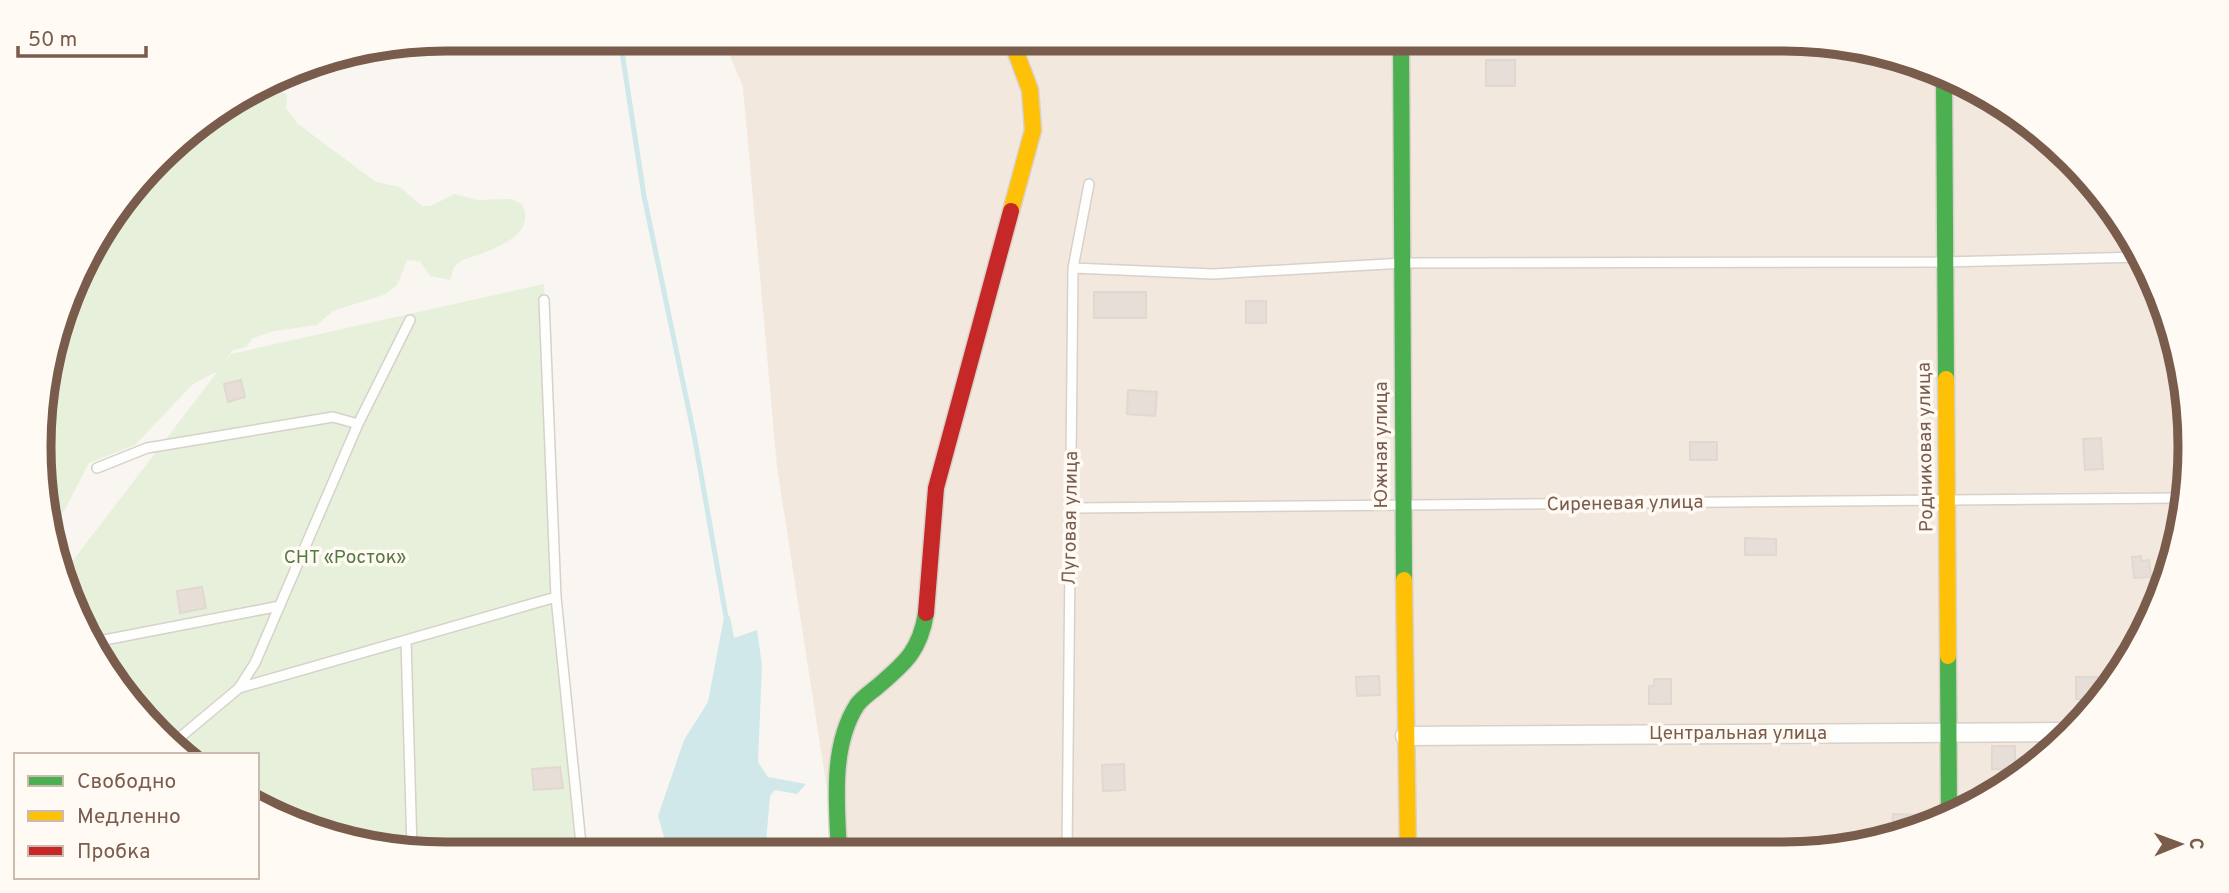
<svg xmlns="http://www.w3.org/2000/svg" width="2229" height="893" viewBox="0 0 2229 893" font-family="Overpass,sans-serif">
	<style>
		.residential { fill: #f2e8de }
		.green { fill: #e7f0db }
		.water { fill: #d0e8ea }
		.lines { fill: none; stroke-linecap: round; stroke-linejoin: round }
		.stream { stroke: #d0e8ea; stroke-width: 5 }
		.building { fill: #e6ded7; stroke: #e2d8d2; stroke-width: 2 }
		.lane-casing { stroke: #d7d1cb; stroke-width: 12 }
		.street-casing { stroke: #d7d1cb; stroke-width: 21 }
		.fast-casing { stroke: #d9d2cb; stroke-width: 19 }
		.slow-casing { stroke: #d9d2cb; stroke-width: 19 }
		.jam-casing { stroke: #d9d2cb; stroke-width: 19 }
		.lane { stroke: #fefefd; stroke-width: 9 }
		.street { stroke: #fefefd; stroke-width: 18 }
		.fast { stroke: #4caf50; stroke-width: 16 }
		.slow { stroke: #ffc107; stroke-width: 16 }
		.jam { stroke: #c62828; stroke-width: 16 }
		.labels { text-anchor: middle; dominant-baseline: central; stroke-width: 7; stroke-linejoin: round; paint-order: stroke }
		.street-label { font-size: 19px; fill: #7a5c4d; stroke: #fffaf3 }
		.park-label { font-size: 19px; fill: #537a41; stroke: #fffaf3 }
		.rim { fill: none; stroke: #7a5c4d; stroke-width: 9 }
	</style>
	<rect width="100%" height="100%" fill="#f9f5f0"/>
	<!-- residential -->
	<path class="residential" d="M723,39H1782L1913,60L2051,139L2148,266L2190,419L2169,577L2122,673L2051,754L1939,823L1836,851L837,854L777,467L743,87Z"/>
	<!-- green -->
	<path class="green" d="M278,82L279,90L287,95L286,108L298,124L376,182L400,187L422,206H431L454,194L478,200L511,199L522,204C539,239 485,251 461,261L454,267L450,280L430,276L420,261L407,260L397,285L386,294L333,311L317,325L274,331L253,338L246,347L233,350L222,365L231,354L544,284L575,854H447L316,833L257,802V755H184L107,673L65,571L218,371L193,384L135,445L89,463L63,513L49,532L46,526L42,393L93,243L178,139Z"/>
	<!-- water -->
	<path class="water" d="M725,612L730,617L734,638L757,630L762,665L758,762L768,777L806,784L797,794L775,790L770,796L765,854H669L658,816L684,740L708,702Z"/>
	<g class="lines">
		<!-- stream -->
		<path class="stream" d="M620,39L644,196L695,440L726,617"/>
	</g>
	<!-- building -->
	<path class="building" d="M1896,57L1913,60L1920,64H1896Z
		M1486,60H1515V86H1486Z
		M1094,292H1146V318H1094Z
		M1246,301H1266V323H1246Z
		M241,380L245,397L228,402L224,384Z
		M1128,390L1157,392L1155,416L1127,414Z
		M2101,438L2103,469L2085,470L2083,439Z
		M1690,442H1717V460H1690Z
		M1745,538L1776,539V555H1745Z
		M2141,556V561L2149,560L2151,577L2134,578L2132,557Z
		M202,587L206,608L180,613L177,591Z
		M1379,676L1380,695L1357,696L1356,677Z
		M2076,677H2108V689L2099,699H2076Z
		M1654,679H1671V704H1649V686H1654Z
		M1992,746H2015V770L1992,769Z
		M1124,764L1125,790L1103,791L1102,765Z
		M560,767L563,788L534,790L532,769Z
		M1893,814L1920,815L1919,829L1892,828Z"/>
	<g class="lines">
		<defs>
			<path id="lane" d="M1073,268L1213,274L1404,263L1944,262L2141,257
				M544,300L556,597L582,854
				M358,424L410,320
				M97,468L147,448L333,417L358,424L255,663L239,688L178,739L175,745
				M1072,508L2179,498
				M406,640L412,849
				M94,642L280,606
				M239,688L556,597
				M1067,853L1073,268L1089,184"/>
			<path id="street" d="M1405,736L2070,732"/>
			<path id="fast" d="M1401,39L1404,580
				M1944,77L1946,379
				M1948,656L1949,817
				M839,853C837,806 830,747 857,705C862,698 871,692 877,687C905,663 920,651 926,613"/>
			<path id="slow" d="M1011,39L1030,90L1033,130L1011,211
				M1946,379L1948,656
				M1404,580L1408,852"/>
			<path id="jam" d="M926,613L936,488L1011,211"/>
		</defs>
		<!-- lane casing -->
		<use href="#lane" class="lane-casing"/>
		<!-- street casing -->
		<use href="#street" class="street-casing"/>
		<!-- fast casing -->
		<use href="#fast" class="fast-casing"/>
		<!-- slow casing -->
		<use href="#slow" class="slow-casing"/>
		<!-- jam casing -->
		<use href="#jam" class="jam-casing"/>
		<!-- lane -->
		<use href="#lane" class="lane"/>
		<!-- street -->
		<use href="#street" class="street"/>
		<!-- fast -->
		<use href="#fast" class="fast"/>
		<!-- slow -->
		<use href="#slow" class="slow"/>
		<!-- jam -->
		<use href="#jam" class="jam"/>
	</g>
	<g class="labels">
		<!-- street labels -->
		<g class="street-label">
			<text transform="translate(1382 445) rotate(-90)">Южная улица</text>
			<text transform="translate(1926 447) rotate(-91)">Родниковая улица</text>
			<text transform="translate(1625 504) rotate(-1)">Сиреневая улица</text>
			<text transform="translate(1071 518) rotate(-89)">Луговая улица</text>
			<text x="1738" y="734">Центральная улица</text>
		</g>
		<!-- park labels -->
		<g class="park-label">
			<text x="345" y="558">СНТ «Росток»</text>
		</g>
	</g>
	<!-- crop -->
	<path d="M0 0H2229V893H0ZM446 51H1783A395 395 0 0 1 2178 446V447A395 395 0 0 1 1783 842H446A395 395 0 0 1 51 447V446A395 395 0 0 1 446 51Z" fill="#fffaf3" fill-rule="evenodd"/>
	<path class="rim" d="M446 51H1783A395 395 0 0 1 2178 446V447A395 395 0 0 1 1783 842H446A395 395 0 0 1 51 447V446A395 395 0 0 1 446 51Z"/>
	<!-- legend -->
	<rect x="14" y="753" width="245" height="126" fill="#fffaf3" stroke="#cabbb1" stroke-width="2"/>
	<rect x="28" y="776" width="35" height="10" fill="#4caf50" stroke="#cabbb1" stroke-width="2"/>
	<text x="77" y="788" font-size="21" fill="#7a5c4d">Свободно</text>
	<rect x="28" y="811" width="35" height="10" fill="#ffc107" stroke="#cabbb1" stroke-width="2"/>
	<text x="77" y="823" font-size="21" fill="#7a5c4d">Медленно</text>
	<rect x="28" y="846" width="35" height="10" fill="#c62828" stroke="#cabbb1" stroke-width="2"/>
	<text x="77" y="858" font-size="21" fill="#7a5c4d">Пробка</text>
	<!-- north arrow -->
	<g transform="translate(2180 844) rotate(89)" stroke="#fffaf3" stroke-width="5" paint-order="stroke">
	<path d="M0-5L12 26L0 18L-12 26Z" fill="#7a5c4d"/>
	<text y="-10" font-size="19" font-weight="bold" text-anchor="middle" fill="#7a5c4d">С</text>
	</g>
	<!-- scale -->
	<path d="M18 46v10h128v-10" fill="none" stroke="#7a5c4d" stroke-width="3.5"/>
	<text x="28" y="46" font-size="21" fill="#7a5c4d" stroke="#fffaf3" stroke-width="5" paint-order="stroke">50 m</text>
</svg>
